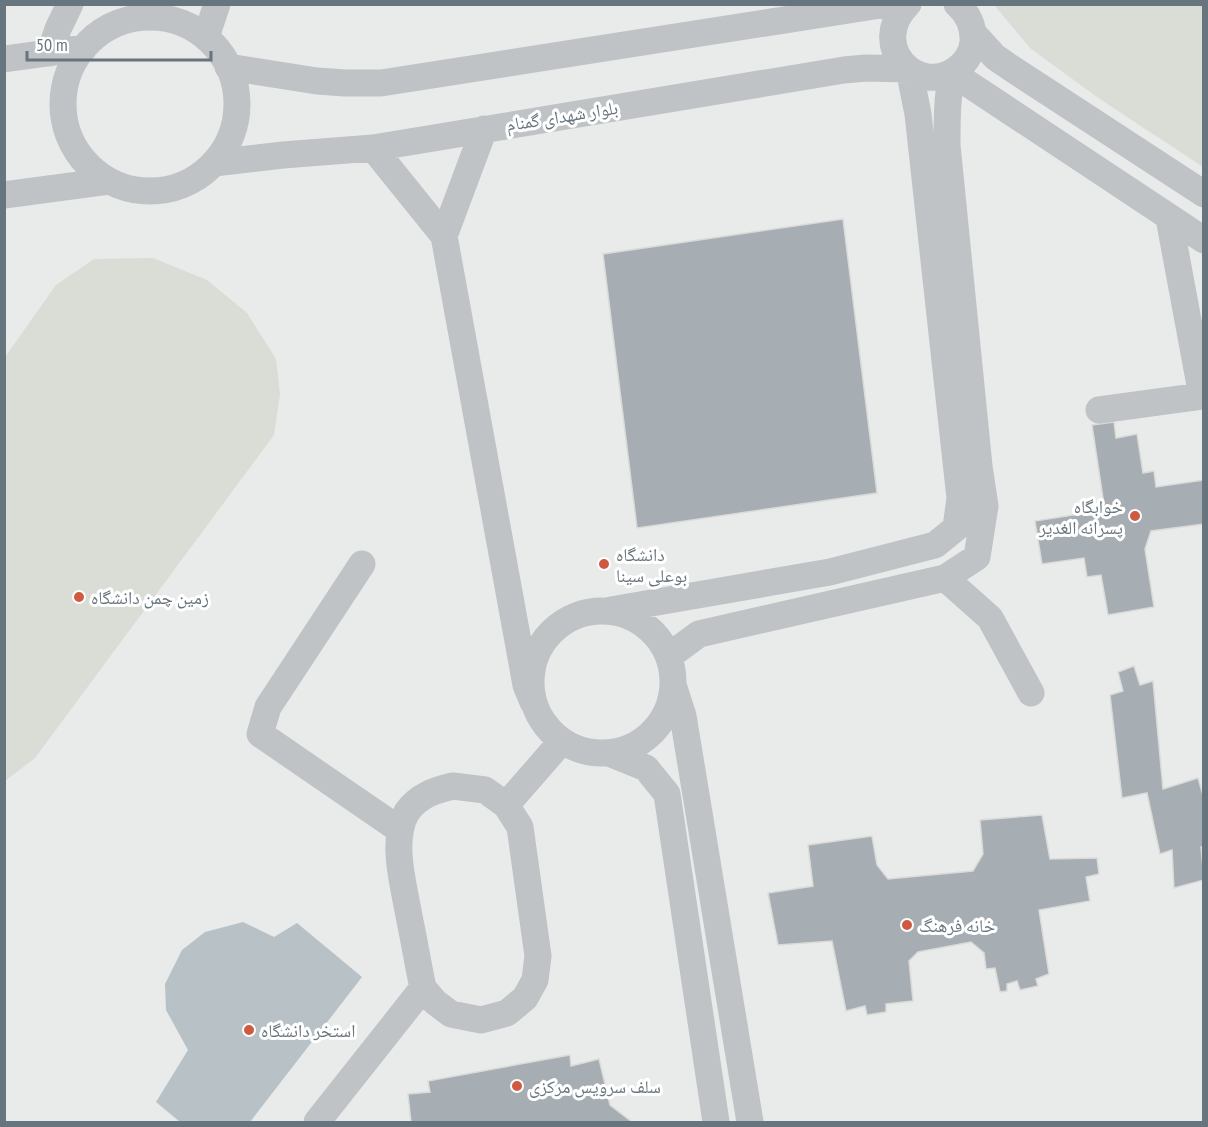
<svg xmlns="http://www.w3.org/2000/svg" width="1208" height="1127" viewBox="0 0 1208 1127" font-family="'PT Sans Narrow','Noto Naskh Arabic',sans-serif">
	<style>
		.built { fill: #e9eaea }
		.green { fill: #d9ddd6 }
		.water { fill: #b8c2c6 }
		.building { fill: #a6adb3; stroke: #dadad9; stroke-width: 1.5 }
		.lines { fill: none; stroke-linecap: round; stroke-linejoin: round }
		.minor { stroke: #bfc3c6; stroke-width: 27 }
		.poi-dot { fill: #ce5a41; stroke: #fff; stroke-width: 2 }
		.labels { text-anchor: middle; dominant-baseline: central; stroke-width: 6; stroke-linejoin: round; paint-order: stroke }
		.street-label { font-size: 18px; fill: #67757e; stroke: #fff }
		.poi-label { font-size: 18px; fill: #67757e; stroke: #fff; text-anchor: start }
	</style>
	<rect width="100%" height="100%" fill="#f9f8f7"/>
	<!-- built -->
	<path class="built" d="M5,5H1203V1122H5Z"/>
	<!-- green -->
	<path class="green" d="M994,5H1203V167L1097,97L1030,48Z
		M153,258L207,280L247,313L276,359L280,394L274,435L35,758L5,781V357L56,285L94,259Z"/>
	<!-- water -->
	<path class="water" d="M243,922L274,937L297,923L362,977L250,1122H180L156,1102L188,1050L166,1010L165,984L182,950L205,932Z"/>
	<!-- building -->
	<path class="building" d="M843,219L877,493L637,528L603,254Z
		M1114,422L1116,438L1137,434L1143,473L1154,471L1156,487L1204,480V524L1151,531L1145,549L1154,607L1108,615L1101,575L1087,577L1084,558L1042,564L1035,521L1098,511L1103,498L1092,425Z
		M1134,666L1140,685L1153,681L1163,789L1198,778L1204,799V846L1201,847L1204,880L1174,888L1172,850L1160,854L1147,793L1122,798L1110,695L1123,691L1118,672Z
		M1042,815L1050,859L1097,858L1099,874L1086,877L1090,901L1039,910L1049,974L1036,979L1038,986L1020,990L1017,981L1007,984V991L1000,992L995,968L986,969L984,953L971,942L918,952L909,961L913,1001L886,1004V1012L867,1015L865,1006L846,1011L832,941L778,945L768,893L813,886L808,845L872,836L877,865L888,879L973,871L983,854L980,820Z
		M570,1055L571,1066L599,1059L610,1105L632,1122H411L408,1094L430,1092L428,1081Z"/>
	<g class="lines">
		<!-- minor -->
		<path class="minor" d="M908,4C867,45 917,98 957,69C966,62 972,52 973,42C974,27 968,14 957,4
			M63 104a87 87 0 1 1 174 0a87 87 0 1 1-174 0Z
			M974,34L995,57L1014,70L1204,194
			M206,37L217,4
			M50,53L58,29L70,4
			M4,59L84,48
			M228,67L317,81L345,83H381L887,4
			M373,148L444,236L526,685L533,702
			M214,163L283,155L373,148L844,70L866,68L909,69L918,114L960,498L956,528L935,545L830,572L611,610
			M4,195L109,181
			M444,236L484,129
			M1099,410L1202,396L1169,218
			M362,564L268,707L260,734L400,830
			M945,578L990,618L1031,693
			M531 682a71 71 0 1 1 142 0a71 71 0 1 1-142 0Z
			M669,656L699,634L945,578L977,557L985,506L979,466L947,145C947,120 947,97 952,73L1204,240
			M674,688L683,716L750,1122
			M609,753L646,768L667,794L716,1122
			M453,786L485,790L506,805L520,827L538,956L535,980L525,998L507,1013L481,1020L451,1014L435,1002L423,988C418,964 414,940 409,916C404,886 390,840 407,812C418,796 435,790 453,786Z
			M506,805L562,741
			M317,1122L423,988"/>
	</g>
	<!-- markers -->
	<g class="poi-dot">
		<circle cx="1135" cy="516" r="6"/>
		<circle cx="604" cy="564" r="6"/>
		<circle cx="79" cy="597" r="6"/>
		<circle cx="907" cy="925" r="6"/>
		<circle cx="249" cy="1030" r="6"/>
		<circle cx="517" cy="1086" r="6"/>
	</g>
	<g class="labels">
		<!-- street labels -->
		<g class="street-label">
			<text transform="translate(562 116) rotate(-9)">بلوار شهدای گمنام</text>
		</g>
		<!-- poi labels -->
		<g class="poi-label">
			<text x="1123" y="506" text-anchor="end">خوابگاه<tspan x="1123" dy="21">پسرانه الغدیر</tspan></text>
			<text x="616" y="554">دانشگاه<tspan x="616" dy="21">بوعلی سینا</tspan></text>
			<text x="91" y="597">زمین چمن دانشگاه</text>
			<text x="919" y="925">خانه فرهنگ</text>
			<text x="261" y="1030">استخر دانشگاه</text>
			<text x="529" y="1086">سلف سرویس مرکزی</text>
		</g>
	</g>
	<!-- border -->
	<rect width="1208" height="1127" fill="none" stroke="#67757e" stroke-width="12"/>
	<!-- scale -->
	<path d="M27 51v9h184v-9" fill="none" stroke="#67757e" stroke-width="3"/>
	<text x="36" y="51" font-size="18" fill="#67757e" stroke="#ffffff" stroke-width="4.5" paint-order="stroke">50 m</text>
</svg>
